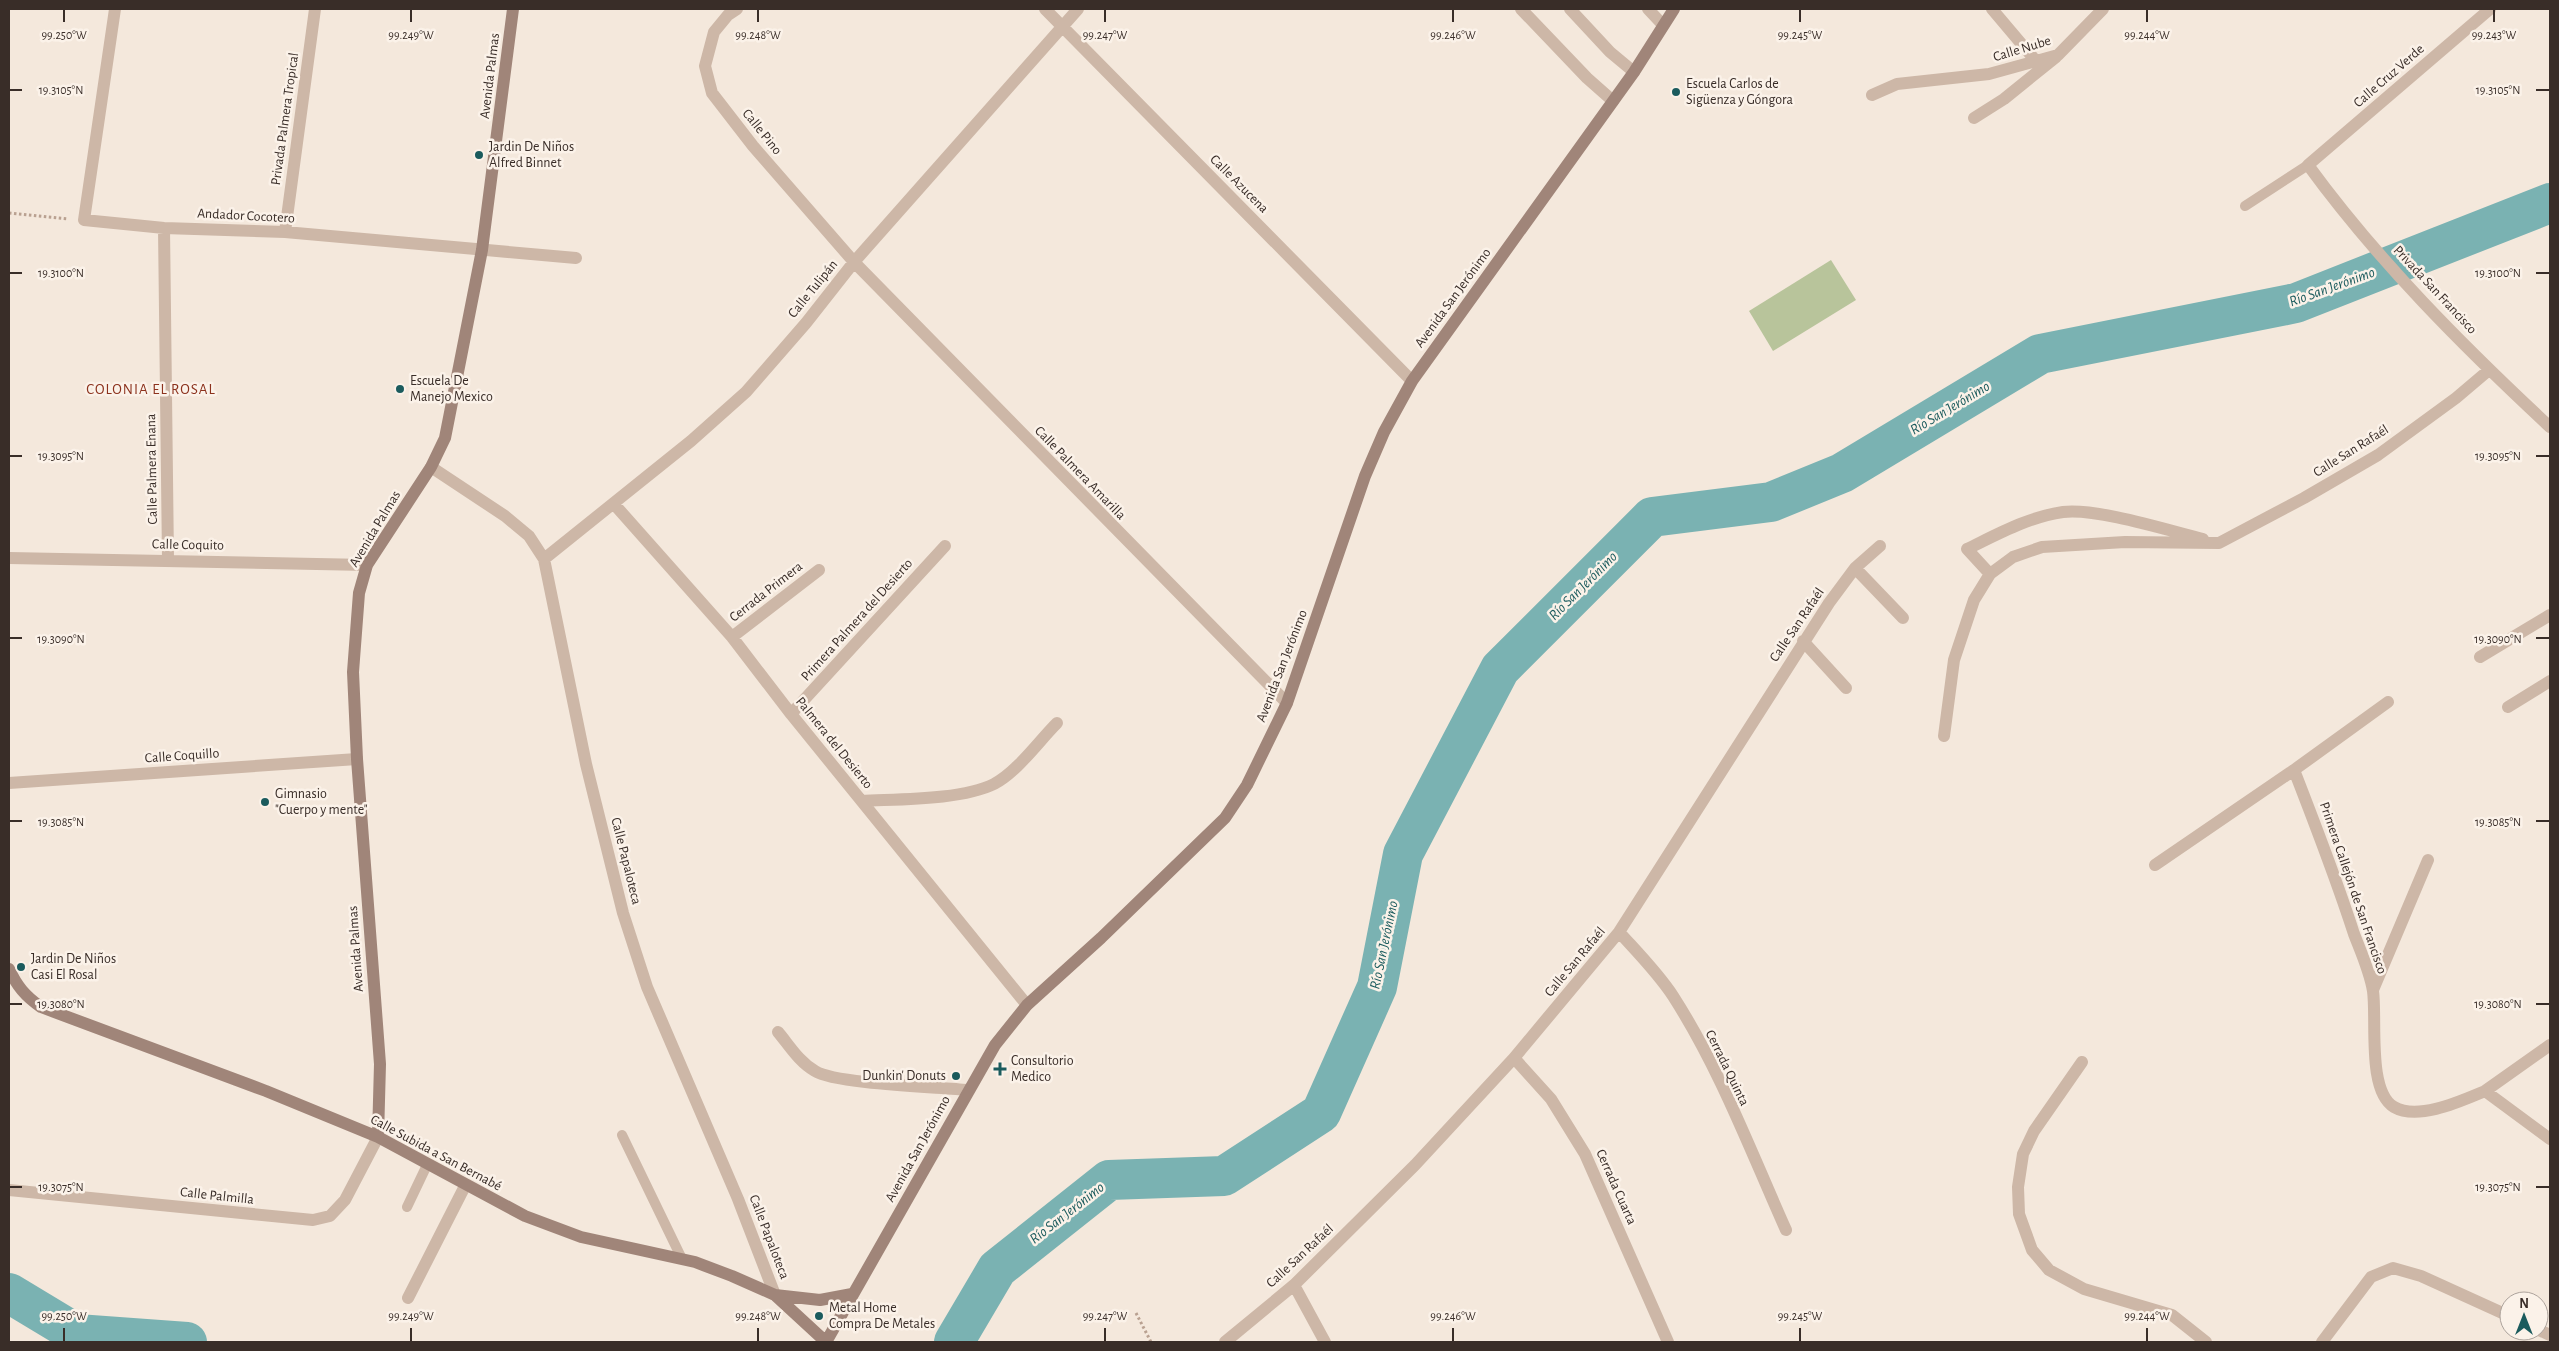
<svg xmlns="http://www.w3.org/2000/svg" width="2559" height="1351" viewBox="0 0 2559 1351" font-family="'Alegreya Sans',sans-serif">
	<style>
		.green { fill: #b8c49b }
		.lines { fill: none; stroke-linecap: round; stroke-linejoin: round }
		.river { stroke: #7ab2b2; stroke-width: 40 }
		.path { stroke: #b9a191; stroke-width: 3; stroke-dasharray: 2.5 2.5; stroke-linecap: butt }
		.lane { stroke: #cdb7a7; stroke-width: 10 }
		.street { stroke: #cdb7a7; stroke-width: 12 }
		.secondary { stroke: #a08579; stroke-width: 12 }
		.ticks { fill: none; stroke: #392d28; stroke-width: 2 }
		.poi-dot { fill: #1b5b5d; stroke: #fbf2e9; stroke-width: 2 }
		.labels { text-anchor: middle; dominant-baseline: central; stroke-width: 5; stroke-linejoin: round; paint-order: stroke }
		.street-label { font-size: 14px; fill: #392d28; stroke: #fbf2e9 }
		.poi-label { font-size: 14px; fill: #392d28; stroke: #fbf2e9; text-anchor: start }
		.water-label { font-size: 15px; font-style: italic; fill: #1b5b5d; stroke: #fbf2e9 }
		.neighbourhood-label { font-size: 15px; letter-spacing: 1px; fill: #8c321d; stroke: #fbf2e9 }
		.ticks-label { font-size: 12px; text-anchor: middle; fill: #392d28; stroke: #fbf2e9; stroke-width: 5; stroke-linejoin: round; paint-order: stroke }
	</style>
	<rect width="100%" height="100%" fill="#f4e8dc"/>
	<!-- green -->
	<path class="green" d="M1831,260L1856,300L1773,351L1749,311Z"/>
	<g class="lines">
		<!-- river -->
		<path class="river" d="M9,1293L77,1334L187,1342
			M954,1342L997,1269L1109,1180L1224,1176L1321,1113L1377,987L1403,854L1500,669L1652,517L1771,502L1842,473L2040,354L2296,303L2550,203"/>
		<!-- path -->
		<path class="path" d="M9,213L68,219
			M1136,1313L1151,1342"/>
		<!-- lane -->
		<path class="lane" d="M2245,206L2308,165
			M622,1135L682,1259
			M407,1207L427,1165"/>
		<!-- street -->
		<path class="street" d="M115,9L84,220L164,228L285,232L576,258
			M737,9L728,15L714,32L705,66L712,93L753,146L854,262L1287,703
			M1045,9L1412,381
			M1521,9L1587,78L1613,101
			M1570,9L1610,52L1634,72
			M1648,9L1663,25
			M1992,9L2041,67
			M2490,9L2308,165C2378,261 2463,346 2550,427
			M1872,95L1897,84L1989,74L2058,55L2103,9
			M1974,118L2004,99L2056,57
			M164,228L168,560
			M285,232L315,9
			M431,467L505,516L529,536L544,559L586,764L623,913L647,987L738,1199L775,1295
			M614,504L732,637L791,714L1027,1005
			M9,558L367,565
			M544,559L691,441L746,392L806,323L854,262L1078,9
			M1855,568L1903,618
			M1990,574L1967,549C1998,534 2028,517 2063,512C2097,508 2167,530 2203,539
			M732,637L819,570
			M1803,641L1846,688
			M2480,657L2550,615
			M2508,707L2550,681
			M791,714L945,546
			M1944,736L1954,660L1974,600L1990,574L2013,557L2042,547L2125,542L2219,543L2304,498L2378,455L2456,398L2489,370
			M2294,770C2315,824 2336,878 2354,934C2361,952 2370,972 2373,991C2377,1020 2367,1091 2394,1107C2418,1121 2461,1101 2485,1091L2550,1139
			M9,783L357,759
			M862,801C898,799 962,800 994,784C1018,771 1038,742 1057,723
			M2155,865L2294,770L2388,702
			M1619,932C1638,953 1658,973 1673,996C1720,1069 1751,1152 1786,1230
			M2373,990L2428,860
			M778,1032C789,1045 799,1062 815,1071C835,1084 938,1087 967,1090
			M1514,1058L1551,1099L1585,1154L1668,1342
			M2082,1062L2034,1131L2023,1154L2018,1187L2019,1214L2032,1250L2049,1270L2084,1289L2172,1315L2206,1342
			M2485,1091L2550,1045
			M9,1190L313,1220L330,1216L345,1200L378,1137
			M1294,1285L1325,1342
			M408,1298L465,1186
			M2539,1330L2550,1335
			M1225,1342L1294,1285L1415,1165L1514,1058L1619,932L1829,603L1855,568L1880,546
			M2322,1342L2371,1277L2393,1268L2421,1276L2509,1316"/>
		<!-- secondary -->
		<path class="secondary" d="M9,969C17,986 25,996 41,1007L266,1091L378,1137L525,1216L581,1237L695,1262L732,1276L775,1295L826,1342
			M378,1137L380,1064L357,759L353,672L359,593L367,565L431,467L445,438L482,250L513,9
			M775,1295L820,1300L852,1294
			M826,1342L995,1045L1027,1005L1101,938L1225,818L1247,785L1287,703L1365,476L1384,432L1412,381L1634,72L1674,9"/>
	</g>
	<!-- ticks -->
	<path class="ticks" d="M64,10V22M411,10V22M758,10V22M1105,10V22M1453,10V22M1800,10V22M2147,10V22M2494,10V22M10,90H22M2536,90H2549M10,273H22M2536,273H2549M10,456H22M2536,456H2549M10,638H22M2536,638H2549M10,821H22M2536,821H2549M10,1004H22M2536,1004H2549M10,1187H22M2536,1187H2549M64,1328V1341M411,1328V1341M758,1328V1341M1105,1328V1341M1453,1328V1341M1800,1328V1341M2147,1328V1341"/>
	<!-- markers -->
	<g class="poi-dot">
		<circle cx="1676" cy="92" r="5"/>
		<circle cx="479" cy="155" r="5"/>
		<circle cx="400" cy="389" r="5"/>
		<circle cx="265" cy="802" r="5"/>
		<circle cx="21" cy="967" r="5"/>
		<path d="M997.5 1061.5h5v5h5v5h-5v5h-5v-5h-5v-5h5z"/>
		<circle cx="956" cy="1076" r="5"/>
		<circle cx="819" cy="1316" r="5"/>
	</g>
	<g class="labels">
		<!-- street labels -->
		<g class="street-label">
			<text transform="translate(2022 49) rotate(-17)">Calle Nube</text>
			<text transform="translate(490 76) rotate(-83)">Avenida Palmas</text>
			<text transform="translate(2389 76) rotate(-41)">Calle Cruz Verde</text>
			<text transform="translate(285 119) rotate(-82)">Privada Palmera Tropical</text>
			<text transform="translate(762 132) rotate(51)">Calle Pino</text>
			<text transform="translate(1239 184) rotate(45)">Calle Azucena</text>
			<text transform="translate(246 216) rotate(3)">Andador Cocotero</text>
			<text transform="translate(813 289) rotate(-51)">Calle Tulipán</text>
			<text transform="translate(2435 290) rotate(47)">Privada San Francisco</text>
			<text transform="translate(1453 298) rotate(-54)">Avenida San Jerónimo</text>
			<text transform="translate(2351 451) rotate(-32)">Calle San Rafaél</text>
			<text transform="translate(152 469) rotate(-91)">Calle Palmera Enana</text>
			<text transform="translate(1080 473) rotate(46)">Calle Palmera Amarilla</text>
			<text transform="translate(375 529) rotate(-59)">Avenida Palmas</text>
			<text transform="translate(188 545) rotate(1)">Calle Coquito</text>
			<text transform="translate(766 592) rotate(-38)">Cerrada Primera</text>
			<text transform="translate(857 620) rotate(-48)">Primera Palmera del Desierto</text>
			<text transform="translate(1797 625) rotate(-56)">Calle San Rafaél</text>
			<text transform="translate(1282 666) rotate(-69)">Avenida San Jerónimo</text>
			<text transform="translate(834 743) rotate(51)">Palmera del Desierto</text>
			<text transform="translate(182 756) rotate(-4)">Calle Coquillo</text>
			<text transform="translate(626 861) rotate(76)">Calle Papaloteca</text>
			<text transform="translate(2353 888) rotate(71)">Primera Callejón de San Francisco</text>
			<text transform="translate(356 949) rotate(-94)">Avenida Palmas</text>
			<text transform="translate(1575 962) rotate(-50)">Calle San Rafaél</text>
			<text transform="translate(1727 1068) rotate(64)">Cerrada Quinta</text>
			<text transform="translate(918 1149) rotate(-61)">Avenida San Jerónimo</text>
			<text transform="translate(436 1153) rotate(28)">Calle Subida a San Bernabé</text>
			<text transform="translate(1616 1187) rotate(66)">Cerrada Cuarta</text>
			<text transform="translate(217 1196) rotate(6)">Calle Palmilla</text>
			<text transform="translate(769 1237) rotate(69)">Calle Papaloteca</text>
			<text transform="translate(1300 1256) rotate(-43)">Calle San Rafaél</text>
		</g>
		<!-- poi labels -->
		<g class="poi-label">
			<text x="1686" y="84">Escuela Carlos de<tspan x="1686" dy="16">Sigüenza y Góngora</tspan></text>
			<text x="489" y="147">Jardin De Niños<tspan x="489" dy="16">Alfred Binnet</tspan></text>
			<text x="410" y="381">Escuela De<tspan x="410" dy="16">Manejo Mexico</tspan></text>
			<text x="275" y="794">Gimnasio<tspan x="275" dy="16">"Cuerpo y mente"</tspan></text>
			<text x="31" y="959">Jardin De Niños<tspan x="31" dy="16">Casi El Rosal</tspan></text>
			<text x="1011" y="1061">Consultorio<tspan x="1011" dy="16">Medico</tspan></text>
			<text x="946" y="1076" text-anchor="end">Dunkin' Donuts</text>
			<text x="829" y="1308">Metal Home<tspan x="829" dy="16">Compra De Metales</tspan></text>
		</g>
		<!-- water labels -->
		<g class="water-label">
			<text transform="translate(2332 287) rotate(-20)">Río San Jerónimo</text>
			<text transform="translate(1950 408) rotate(-31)">Río San Jerónimo</text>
			<text transform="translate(1583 586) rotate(-45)">Río San Jerónimo</text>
			<text transform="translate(1384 945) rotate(-78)">Río San Jerónimo</text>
			<text transform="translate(1067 1213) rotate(-38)">Río San Jerónimo</text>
		</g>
		<!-- neighbourhood labels -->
		<g class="neighbourhood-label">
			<text x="151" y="389">COLONIA EL ROSAL</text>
		</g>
	</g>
	<g class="ticks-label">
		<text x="64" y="39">99.250°W</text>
		<text x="411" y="39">99.249°W</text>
		<text x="758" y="39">99.248°W</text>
		<text x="1105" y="39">99.247°W</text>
		<text x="1453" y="39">99.246°W</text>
		<text x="1800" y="39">99.245°W</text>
		<text x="2147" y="39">99.244°W</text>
		<text x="2494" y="39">99.243°W</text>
		<text x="61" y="94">19.3105°N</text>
		<text x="2498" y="94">19.3105°N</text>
		<text x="61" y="277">19.3100°N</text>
		<text x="2498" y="277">19.3100°N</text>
		<text x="61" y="460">19.3095°N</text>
		<text x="2498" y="460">19.3095°N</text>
		<text x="61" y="643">19.3090°N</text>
		<text x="2498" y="643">19.3090°N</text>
		<text x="61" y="826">19.3085°N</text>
		<text x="2498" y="826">19.3085°N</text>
		<text x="61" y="1008">19.3080°N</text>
		<text x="2498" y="1008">19.3080°N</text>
		<text x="61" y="1191">19.3075°N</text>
		<text x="2498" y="1191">19.3075°N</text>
		<text x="64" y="1320">99.250°W</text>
		<text x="411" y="1320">99.249°W</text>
		<text x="758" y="1320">99.248°W</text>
		<text x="1105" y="1320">99.247°W</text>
		<text x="1453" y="1320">99.246°W</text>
		<text x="1800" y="1320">99.245°W</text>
		<text x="2147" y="1320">99.244°W</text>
	</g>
	<!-- border -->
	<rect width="2559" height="1351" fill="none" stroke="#392d28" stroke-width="20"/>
	<!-- north arrow -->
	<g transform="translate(2524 1316)"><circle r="24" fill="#fbf2e9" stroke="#ada39c"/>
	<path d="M0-4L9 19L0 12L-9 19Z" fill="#1b5b5d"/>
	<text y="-8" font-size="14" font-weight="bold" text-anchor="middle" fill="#392d28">N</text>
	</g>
</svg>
